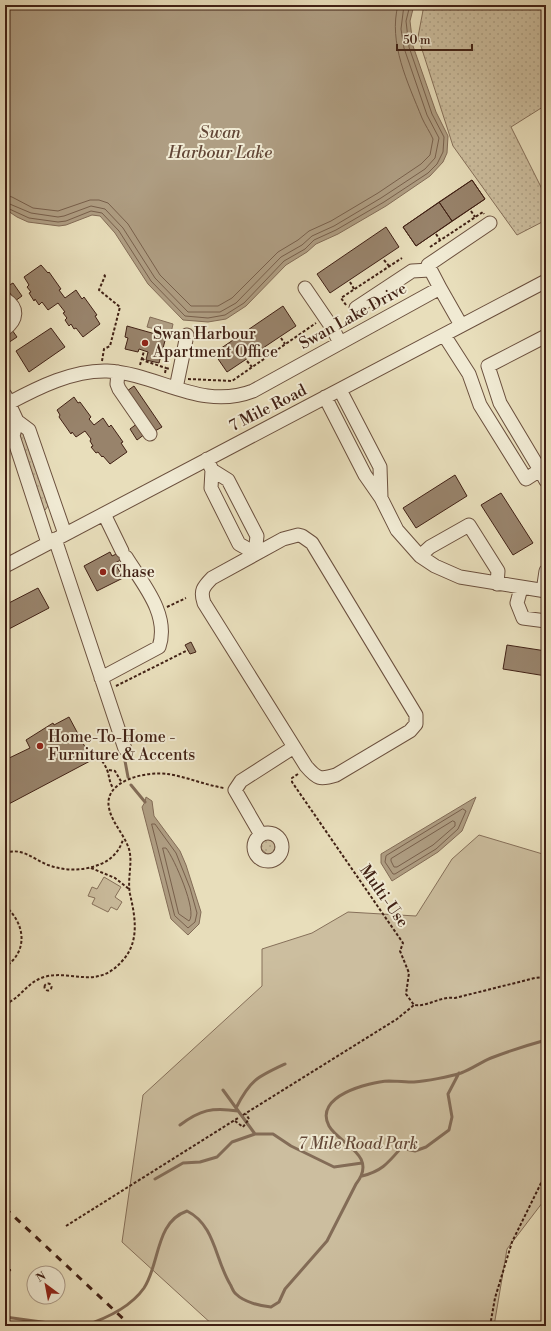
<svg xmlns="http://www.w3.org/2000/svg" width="551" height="1331" viewBox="0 0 551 1331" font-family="'Libre Bodoni',serif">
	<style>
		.grass { fill: url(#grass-dots); stroke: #86705a }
		.green { fill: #ccbe9f; stroke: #86705a }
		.water { fill: #af9e83; stroke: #836c57 }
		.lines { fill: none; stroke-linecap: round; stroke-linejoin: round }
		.shore { stroke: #78604c; stroke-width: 1 }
		.stream { stroke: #836c57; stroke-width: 3 }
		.building { fill: #98836b; stroke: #412115 }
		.minor-casing { stroke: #6b503e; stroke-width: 15 }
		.path { stroke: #412115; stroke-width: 2; stroke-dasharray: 3 2; stroke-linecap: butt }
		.minor { stroke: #f0ead3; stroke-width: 13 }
		.rail { stroke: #412115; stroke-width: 3; stroke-dasharray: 7 7; stroke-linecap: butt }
		.poi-dot { fill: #8f2418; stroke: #f0ead3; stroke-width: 1.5 }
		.labels { text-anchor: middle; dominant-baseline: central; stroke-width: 4; stroke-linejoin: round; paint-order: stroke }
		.street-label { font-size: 16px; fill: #412115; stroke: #f0ead3 }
		.poi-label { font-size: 16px; fill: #412115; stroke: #f0ead3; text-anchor: start }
		.park-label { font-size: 16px; font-style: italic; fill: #644838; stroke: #f0ead3 }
		.water-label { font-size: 17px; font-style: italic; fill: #624636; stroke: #f0ead3 }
	</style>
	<defs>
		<pattern id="grass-dots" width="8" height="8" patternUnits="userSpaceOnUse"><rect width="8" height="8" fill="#ccbe9f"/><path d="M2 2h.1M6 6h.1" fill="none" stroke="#b0a388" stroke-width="1.8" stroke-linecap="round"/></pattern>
	</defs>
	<rect width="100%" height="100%" fill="#e8debb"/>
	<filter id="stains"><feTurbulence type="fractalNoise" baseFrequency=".005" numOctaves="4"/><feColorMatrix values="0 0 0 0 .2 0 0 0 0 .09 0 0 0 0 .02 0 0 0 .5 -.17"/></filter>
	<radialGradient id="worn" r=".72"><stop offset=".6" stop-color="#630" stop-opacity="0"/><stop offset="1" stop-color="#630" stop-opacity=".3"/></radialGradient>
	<!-- grass -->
	<path class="grass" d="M424,5H546V105L511,127L546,197V220L517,235L453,146L418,37Z
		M20,431L25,433L48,506L45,510H42L18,433Z
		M265,838L274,842L275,849L272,854H267L261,849L262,840Z"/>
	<!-- green -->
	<path class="green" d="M479,835L546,855V1198L507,1249L494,1326H214L122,1242L143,1095L262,986V949L312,933L348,912L416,916L452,859Z
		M104,877L121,887L115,897L122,902L117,910L111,907L108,912L92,904L95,898L88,896L92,887L97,889Z"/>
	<!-- water -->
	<path class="water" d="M5,5H414L410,21L413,46L436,112L448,136L447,153L443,162L430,176L386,206L338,234L316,244L307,252L286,265L246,306L226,319L208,322L183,320L148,284L115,233L100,216L92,215L66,225L59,226L28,222L17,217L5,209Z
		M150,317L173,324L171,333L147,327Z
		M146,797L152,801L154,816L180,851L186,865L201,912L199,924L188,935L171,919L142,807L145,802Z
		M476,797L462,831L438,852L392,881L381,863V854Z"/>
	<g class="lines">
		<!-- shore -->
		<path class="shore" d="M5,195L12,197L33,208L58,211L90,200H99L108,203L128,224L160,275L191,306H218L232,298L278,252L298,240L309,231L331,221L378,193L421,164L430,155L433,139C430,132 425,125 422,118C408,83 388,43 398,5
			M5,202L31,213L58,217L64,216L91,206L105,209L123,228L155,278L188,312H220L236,303L281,257L302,245L312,236L334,226L381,198L425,169L435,158L439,138L427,115L404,48L401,29L404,5
			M5,207L29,218L58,222L66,221L91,211L102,213L119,231L151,281L185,316L208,318L225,315L244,303L284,261L305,249L314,240L336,230L384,202L428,173L437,164L443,152L444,137L432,114L409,47L406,21L410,5
			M463,809L466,811L458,829L436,849L395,874H393L385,862L386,856Z
			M453,821L455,822V826L433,845L397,867H394L391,861V859Z
			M152,824H155L176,853L190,888L197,913L195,922L188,928L175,916Z
			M163,848H166C174,858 198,912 189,921L179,914Z"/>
		<!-- stream -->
		<path class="stream" d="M125,761L128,777
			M131,785L145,802
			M223,1090L255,1134H273L291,1146L334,1167L362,1163
			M236,1108C250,1080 257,1077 285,1064
			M180,1125C200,1110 212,1107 238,1111
			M362,1176C382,1171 388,1163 401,1148L415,1151L426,1147L449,1130L452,1117L448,1094L459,1073
			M155,1179L183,1163L200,1162L217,1157L232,1142L255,1134
			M5,1317L71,1326
			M83,1326C105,1319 130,1308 144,1288C160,1264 155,1222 187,1211C215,1225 215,1259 230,1284C232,1287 233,1292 236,1294C244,1302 260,1306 271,1307L279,1302L285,1289L327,1241L356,1184C379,1155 339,1144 329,1126C313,1096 369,1082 389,1081C397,1081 406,1082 414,1082C426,1081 449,1077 461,1073C472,1069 481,1062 491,1058C509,1051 528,1045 546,1040"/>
	</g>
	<!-- building -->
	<path class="building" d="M472,180L485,199L416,246L403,227Z
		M472,180L485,199L452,221L439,202Z
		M439,202L452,221L416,246L403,227Z
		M386,227L399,247L330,293L317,274Z
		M41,265L48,273L49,272L61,289L59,290L65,298L76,290L82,299L84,297L97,315L95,316L100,324L83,337L76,328L74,329L71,324L69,326L65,320L67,318L63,313L65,312L58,303L48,310L42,302L39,305L35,299L34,301L29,293L31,292L27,287L29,285L24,277Z
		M13,283L22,296L15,301L6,287Z
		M283,306L296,326L227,372L214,353Z
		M127,326L166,337L159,363L146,360L148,352L139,349L138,352L125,349L128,338L125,337Z
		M51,328L65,347L29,372L16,351Z
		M12,330L17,337L5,345V334Z
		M134,386L162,427L155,431L127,391Z
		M74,397L78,403L80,402L91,417L89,419L94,425L103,418L109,427L111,425L123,442L121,443L127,452L110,464L103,456L102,457L98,452L96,453L91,447L93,446L90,441L91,439L85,431L76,437L72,432L71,434L59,417L60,415L57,410Z
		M138,423L145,434L137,440L130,429Z
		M455,475L467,496L416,528L403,508Z
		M501,493L533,543L513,555L481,505Z
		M127,549L130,555L115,563L123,578L97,591L84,566L110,552L112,556Z
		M38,588L49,608L7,630L5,627V605Z
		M191,642L196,652L190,654L185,645Z
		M507,645L546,651V676L503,669Z
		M69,717L92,760L5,806V760L30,748L26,740L53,723L54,725Z
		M5,1264L11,1270L5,1277Z"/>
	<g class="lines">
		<defs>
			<path id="minor" d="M305,288L333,329L340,343
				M440,288L428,265L490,223
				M5,299C19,308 17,320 5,329
				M356,308L412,271L430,270
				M444,335L469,374L480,405L526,479L540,470L546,481
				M546,336L488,366L500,403L540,470L546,466
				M118,372L117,384L119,389L150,434
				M176,388L187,335
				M340,390L380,467L381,498
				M5,395L17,421L29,430L65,534
				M325,397L365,475L381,498L397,530L420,556L435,566L460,577L546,591
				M9,403C39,387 73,370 107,371C159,374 201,411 253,391L440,288L461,325
				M17,421L13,436L48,543
				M207,459L212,470L211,488L239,544L255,553L257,536L228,480L212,470
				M104,514L122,551
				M298,535L302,536L312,543L416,715V724L410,731L336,775C320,780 317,779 306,766L204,603C200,591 203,587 212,578L283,539Z
				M55,539L125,749
				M420,556L430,547L469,525L498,571L497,584
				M5,566L546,281
				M521,588L517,603L523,618L546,621
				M543,591L546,571
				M101,678L159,647C170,614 142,583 126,557
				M254 847a14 14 0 1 1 28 0a14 14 0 1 1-28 0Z
				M261,835L235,790L241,781L294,747"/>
		</defs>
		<!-- minor casing -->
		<use href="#minor" class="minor-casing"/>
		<!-- path -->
		<path class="path" d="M471,211L475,217
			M436,234L440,240
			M430,247L483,212L484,214
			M384,260L389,266
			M350,282L354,289
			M346,305L341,298L402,258
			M281,338L285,344
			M142,358L145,361L166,368
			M102,361L104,349L110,346L120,307L99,290L105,276L103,273
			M247,361L252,367
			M140,365L144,351
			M165,373L166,368L170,369
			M188,379L232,381L316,323
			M167,607L186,598
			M116,686L188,650
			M102,761C111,773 107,778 113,788
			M109,770L115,771L122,783
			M298,774L292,778V782L403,943L400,951L409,973L406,994L414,1005C429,1007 439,996 455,998L535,978L546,977
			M5,853C22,847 33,859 48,865C67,872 87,871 105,862C114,857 121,848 123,839
			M91,868L115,878L129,889
			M5,906C25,923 29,951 5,967
			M44.5 987a3.5 3.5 0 1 1 7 0a3.5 3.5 0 1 1-7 0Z
			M5,1004C20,999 27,982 44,977C72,969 97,991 123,960C140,941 135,916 130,894C127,879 133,863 129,849C124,834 112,823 109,808C103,780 147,771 168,774C187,777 205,785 224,788
			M243,1115L397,1019L414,1005
			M235,1121L243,1127L249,1119L246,1114
			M66,1226L238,1118
			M490,1326L495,1298L512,1242L546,1173"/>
		<!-- minor -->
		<use href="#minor" class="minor"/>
		<!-- rail -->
		<path class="rail" d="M5,1208L131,1326"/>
	</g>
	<!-- markers -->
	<g class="poi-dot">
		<circle cx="145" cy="343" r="4"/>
		<circle cx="103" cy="572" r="4"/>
		<circle cx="40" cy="746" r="4"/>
	</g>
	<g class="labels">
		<!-- street labels -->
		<g class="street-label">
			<text transform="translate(353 316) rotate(-29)">Swan Lake Drive</text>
			<text transform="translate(268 408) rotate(-27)">7 Mile Road</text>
			<text transform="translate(384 896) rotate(55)">Multi-Use</text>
		</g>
		<!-- poi labels -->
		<g class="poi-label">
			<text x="153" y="334">Swan Harbour<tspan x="153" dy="18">Apartment Office</tspan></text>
			<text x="111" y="572">Chase</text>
			<text x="48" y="737">Home-To-Home -<tspan x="48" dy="18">Furniture &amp; Accents</tspan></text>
		</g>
		<!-- park labels -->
		<g class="park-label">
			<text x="358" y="1144">7 Mile Road Park</text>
		</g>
		<!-- water labels -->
		<g class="water-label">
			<text x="220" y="133">Swan<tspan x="220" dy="20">Harbour Lake</tspan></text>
		</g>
	</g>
	<!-- margin -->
	<rect width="551" height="1331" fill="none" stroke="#e8debb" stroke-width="20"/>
	<rect x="6" y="6" width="539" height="1319" fill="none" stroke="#412115" stroke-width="2"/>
	<rect x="10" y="10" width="531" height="1311" fill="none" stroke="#412115"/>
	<!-- north arrow -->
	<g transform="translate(46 1285) rotate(328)"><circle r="19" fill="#f0ead3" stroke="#aa9a87"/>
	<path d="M0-3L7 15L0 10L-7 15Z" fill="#8f2418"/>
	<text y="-6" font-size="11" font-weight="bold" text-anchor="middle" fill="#412115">N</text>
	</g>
	<!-- scale -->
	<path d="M397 44v6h75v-6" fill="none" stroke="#412115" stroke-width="2"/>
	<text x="403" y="44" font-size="12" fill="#412115" stroke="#f0ead3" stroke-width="3" paint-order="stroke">50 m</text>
	<rect width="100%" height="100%" filter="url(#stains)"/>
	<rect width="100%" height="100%" fill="url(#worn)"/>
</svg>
